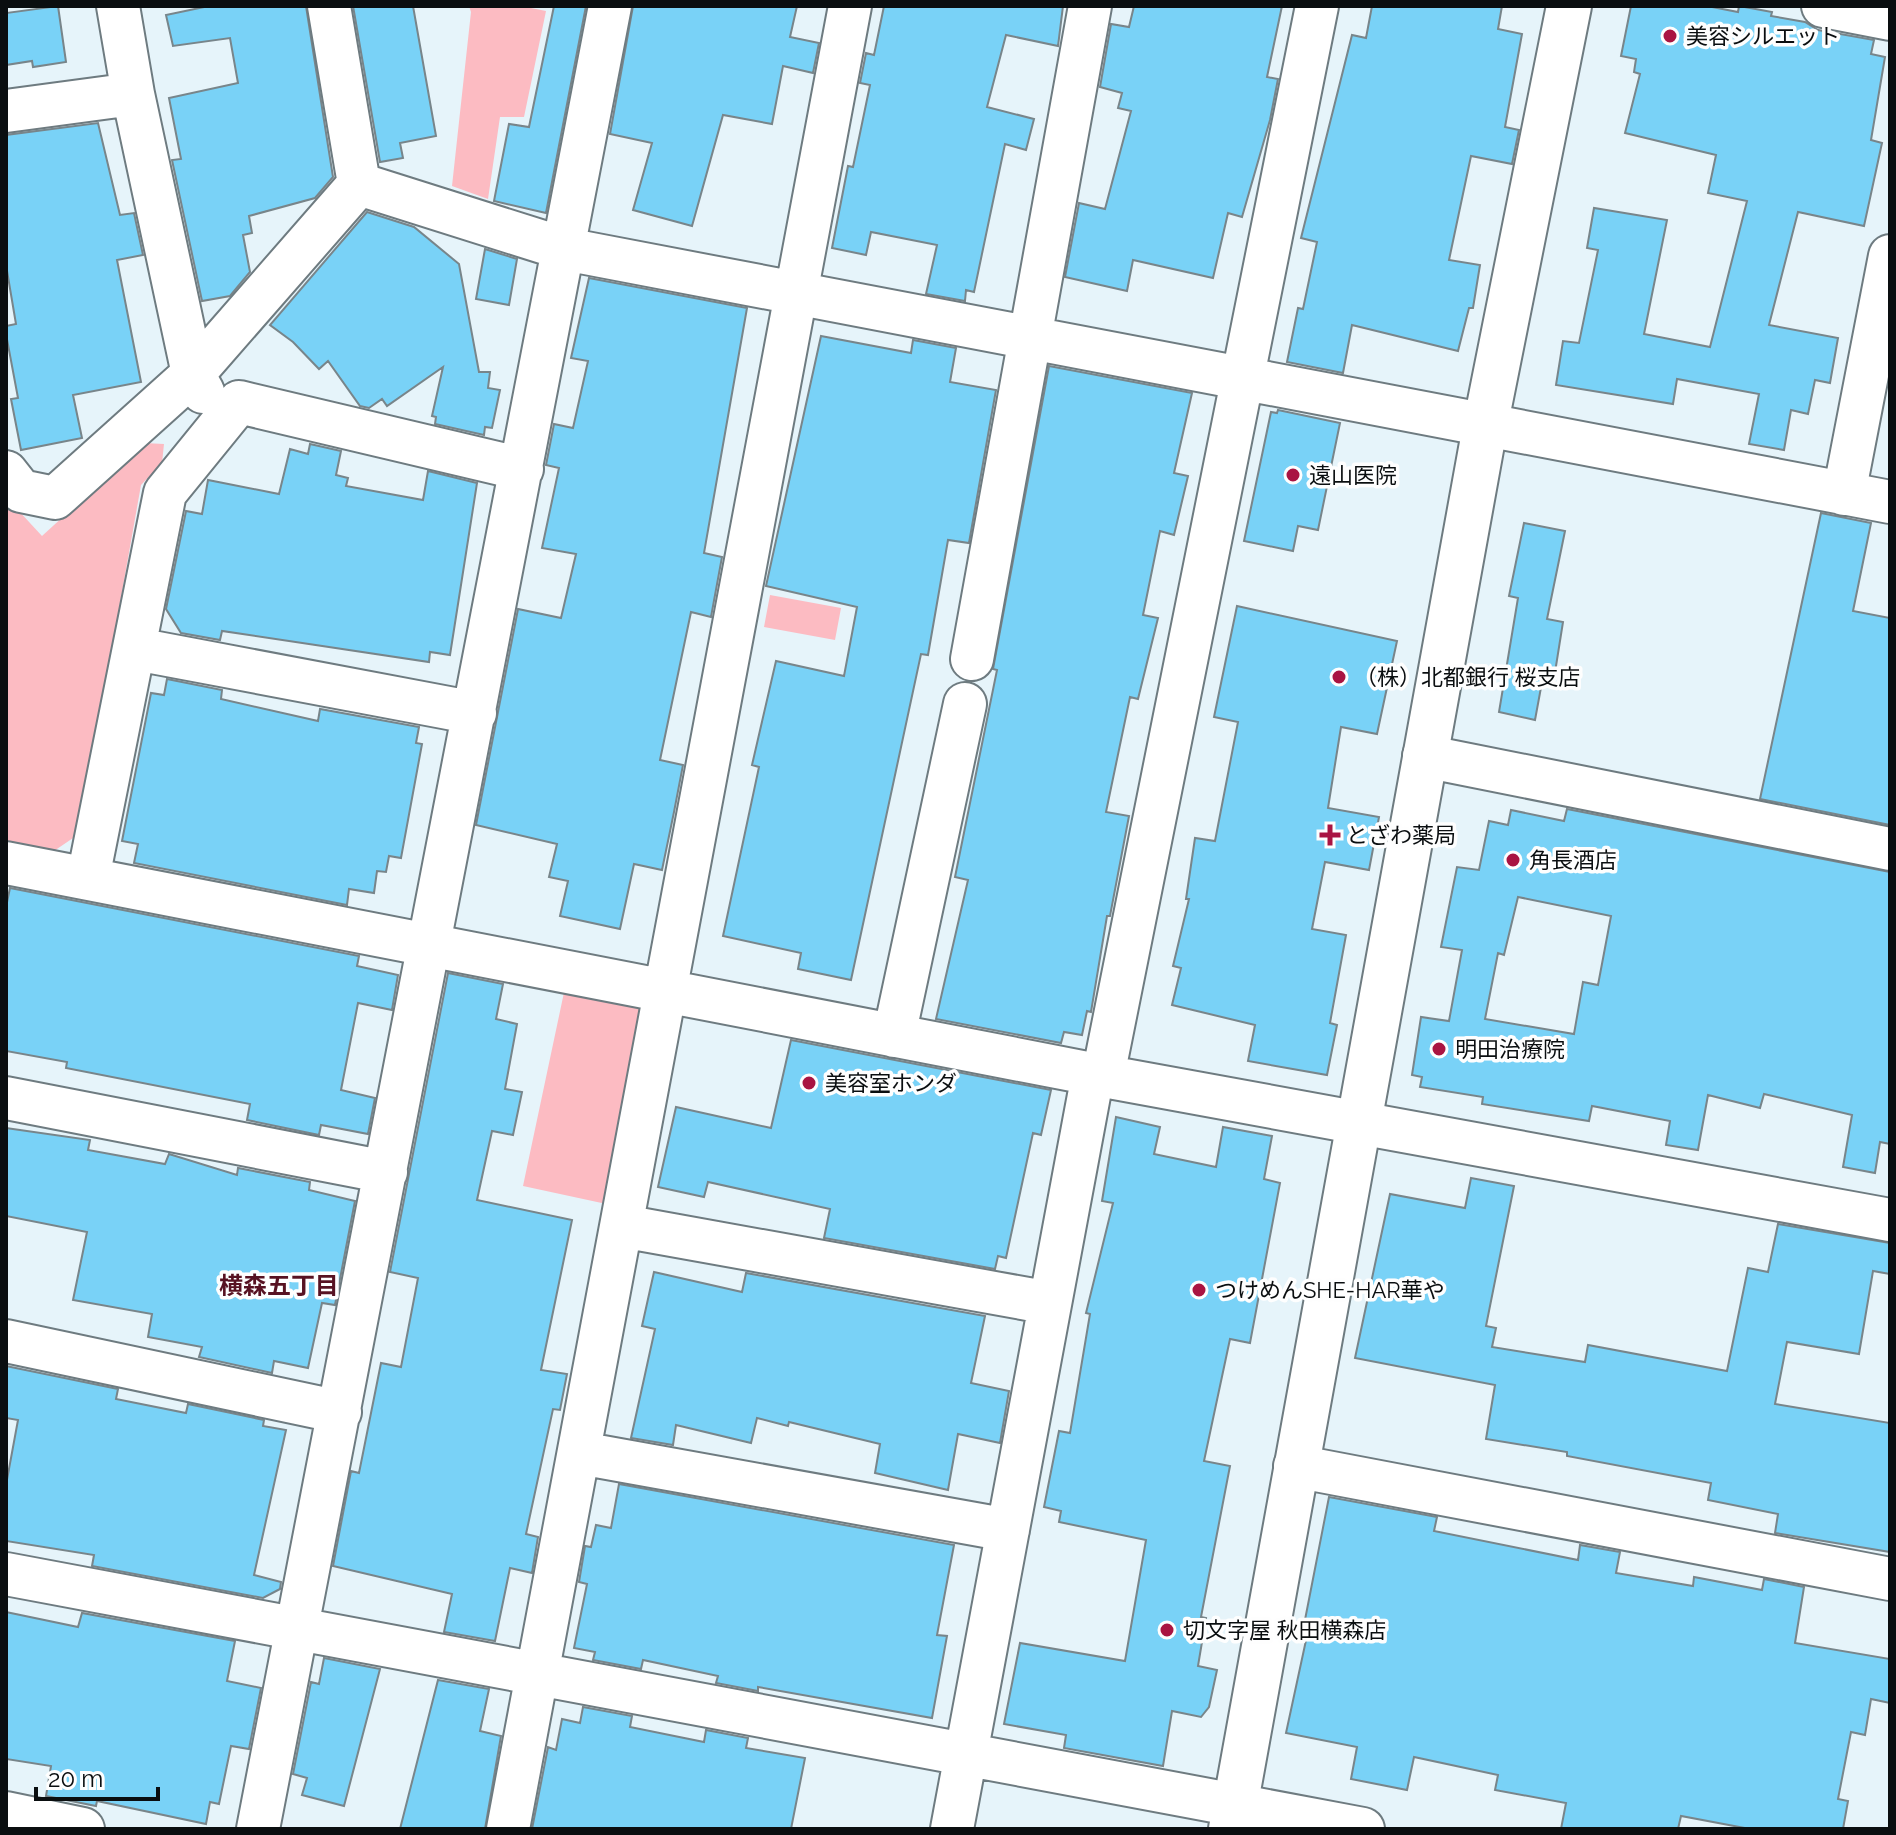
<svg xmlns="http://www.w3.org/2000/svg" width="1896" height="1835" viewBox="0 0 1896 1835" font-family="Raleway,'Noto Sans JP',sans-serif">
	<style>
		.green { fill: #fcbbc2 }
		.building { fill: #79d2f7; stroke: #78858a; stroke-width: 2; fill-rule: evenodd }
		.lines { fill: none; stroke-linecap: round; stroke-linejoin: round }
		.minor-casing { stroke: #6e7b80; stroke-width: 46 }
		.tertiary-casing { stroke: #6e7b80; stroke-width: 48 }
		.minor { stroke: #fff; stroke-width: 42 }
		.tertiary { stroke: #fff; stroke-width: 44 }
		.poi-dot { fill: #a91442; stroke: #fefefe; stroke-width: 3 }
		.labels { text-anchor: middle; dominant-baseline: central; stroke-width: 7; stroke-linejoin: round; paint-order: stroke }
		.poi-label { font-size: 22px; fill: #0a0e10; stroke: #fefefe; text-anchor: start }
		.neighbourhood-label { font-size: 24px; font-weight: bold; fill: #571222; stroke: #fefefe }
	</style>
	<rect width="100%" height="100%" fill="#e6f4fa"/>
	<!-- green -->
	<path class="green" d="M469,6H521L546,11L524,117H500L488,199L452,186L471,12Z
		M144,443L164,444L162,463L141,485L79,834L51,853L6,841V497L42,536Z
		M770,595L841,608L835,640L764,627Z
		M566,983L654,1002L611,1205L523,1186Z"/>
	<!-- building -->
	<path class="building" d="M58,6L66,62L33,67L32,61L6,65V13Z
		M209,6H306L333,177L315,198L249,216L252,233L243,235L250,272L230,296L202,301L172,160L181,159L169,98L238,83L230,38L173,46L166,15Z
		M353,6H413L436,136L400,143L403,158L380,162Z
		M554,6H586L546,213L494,201L509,124L529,127Z
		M633,6H797L790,37L819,43L813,73L783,66L772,124L723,115L692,226L633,210L652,143L610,134Z
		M884,6H1063L1058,46L1006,35L987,107L1034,119L1026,150L1005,144L974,292L966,290L965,301L926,294L937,245L871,232L866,255L832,248L848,166L853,167L870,85L860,83L866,53L874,55Z
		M1134,6H1282L1267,77L1278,79L1270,120L1242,217L1228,213L1213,278L1133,260L1127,291L1065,277L1079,203L1105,209L1131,111L1118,108L1122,93L1100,87L1111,24L1129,27Z
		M1372,6H1502L1498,29L1522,34L1505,127L1519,130L1512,164L1471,156L1449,260L1480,265L1473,308H1469L1458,351L1352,325L1343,373L1287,362L1298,308L1303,309L1317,242L1301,238L1352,35L1366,38Z
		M1631,6H1707L1738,12L1739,6L1772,12L1771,16L1805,22L1818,30L1874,40L1871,54L1885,57L1871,140L1882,143L1864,226L1798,212L1769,325L1838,338L1830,383L1815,380L1808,414L1791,410L1784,450L1749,444L1759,394L1677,379L1673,404L1556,385L1563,341L1579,343L1598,250L1587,248L1594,208L1667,220L1644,334L1710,347L1747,201L1708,193L1716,155L1625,133L1640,74L1634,72L1636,59L1621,56Z
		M98,123L120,215L134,213L143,255L117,260L141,382L73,395L82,438L21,450L11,399L18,398L6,334V326L16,324L6,265V135Z
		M367,212L414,227L459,264L479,372H490L488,388L500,390L492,428L485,427L484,435L435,424L436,417L432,416L443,367L387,406L382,399L369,408L360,406L328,361L319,369L293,342L270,325Z
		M485,249L517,259L509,305L476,299Z
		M589,278L747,308L704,553L722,557L711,617L691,612L660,760L683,765L674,812L662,870L634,864L620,929L560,916L568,881L549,877L557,844L476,825L518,609L561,618L576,554L542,548L559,468L546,465L554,424L573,428L588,361L571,358Z
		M821,336L911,353L913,340L956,348L950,382L996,390L969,543L948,540L928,655L921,654L851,980L798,969L801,953L723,936L759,767L752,765L776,661L844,676L857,607L766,586Z
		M1049,366L1192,393L1174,473L1188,476L1174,535L1160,531L1143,615L1158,618L1138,699L1130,697L1106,812L1129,816L1110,916H1107L1091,1012L1087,1011L1082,1035L1064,1032L1061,1043L936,1019L968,880L955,877L997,670L993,669Z
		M1278,410L1340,423L1318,530L1298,526L1293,551L1244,541L1271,412L1277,413Z
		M310,444L341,451L336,475L348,478L346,486L423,500L428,471L477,483L450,655L430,652L429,662L222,631L220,640L181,633L166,609L186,511L202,514L208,480L279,494L290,449L308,454Z
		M1821,513L1871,523L1853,611L1890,618V825L1760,799Z
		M1524,523L1565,531L1547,619L1563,622L1553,685L1542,682L1535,720L1499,712L1518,598L1509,596Z
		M1237,606L1397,641L1377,734L1341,727L1328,808L1379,817L1369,870L1325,862L1312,929L1346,935L1330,1023L1337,1025L1327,1075L1248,1061L1255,1025L1172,1005L1181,968L1173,966L1189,899H1186L1195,838L1215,841L1238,722L1214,717Z
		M167,679L222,690L221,699L318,721L320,709L419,727L416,743L422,744L401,858L389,856L386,872L377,871L374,893L349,889L347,905L134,863L138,844L122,841L151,693L164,695Z
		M1567,809L1890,872V1144L1880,1142L1875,1173L1843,1167L1852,1115L1764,1094L1760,1108L1708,1095L1698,1150L1666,1145L1670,1121L1592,1106L1589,1121L1482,1104L1483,1097L1420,1087L1422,1077L1412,1075L1421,1017L1449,1021L1462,950L1441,947L1457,867L1479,870L1489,821L1508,825L1511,810L1564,821ZM1518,897L1611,916L1598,985L1583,982L1574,1034L1485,1019L1498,953L1504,955Z
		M10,888L359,956L357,966L398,975L392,1010L358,1003L341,1090L375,1098L368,1134L321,1125L319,1135L247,1120L250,1104L66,1068L67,1062L6,1051V907Z
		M448,973L503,984L496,1019L517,1024L505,1089L522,1092L513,1135L492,1131L477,1200L572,1220L541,1370L567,1374L560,1410L553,1409L526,1534L538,1537L532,1573L510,1568L495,1641L444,1632L452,1594L333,1566L351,1471L359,1473L381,1363L401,1367L418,1278L390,1272Z
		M791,1040L1051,1090L1041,1135L1033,1133L1006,1258L998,1256L995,1269L824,1238L830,1209L708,1182L704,1197L658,1187L676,1107L771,1128Z
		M1116,1117L1160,1127L1154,1154L1216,1167L1223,1127L1272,1136L1264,1179L1280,1183L1250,1343L1230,1339L1204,1461L1230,1466L1201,1617L1206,1618L1198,1666L1217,1670L1209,1707L1201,1717L1172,1711L1163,1766L1064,1748L1066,1735L1004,1724L1020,1643L1125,1661L1146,1540L1059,1522L1061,1511L1044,1507L1059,1431L1070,1433L1090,1314L1086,1313L1113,1203L1102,1201Z
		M6,1128L90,1140L88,1150L165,1164L169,1154L237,1175L238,1168L310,1182L309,1190L355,1201L335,1305L322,1303L308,1368L274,1361L272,1373L199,1357L202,1347L148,1337L152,1314L73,1300L87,1232L6,1216Z
		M1471,1178L1514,1186L1486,1326L1496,1328L1492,1347L1585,1362L1588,1345L1727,1371L1748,1268L1768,1272L1778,1224L1890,1243V1274L1873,1271L1859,1354L1787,1342L1775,1404L1890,1423V1552L1775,1533L1778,1514L1708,1500L1711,1483L1567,1456V1452L1486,1439L1495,1385L1355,1358L1390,1194L1465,1208Z
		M654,1272L742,1292L746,1273L985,1316L971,1383L1009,1391L1000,1443L958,1434L948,1490L875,1473L880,1444L789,1422L788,1426L757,1418L751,1443L676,1425L673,1445L631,1438L655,1329L642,1326Z
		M6,1366L118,1389L116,1399L186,1413L188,1404L264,1420L263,1426L286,1430L254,1575L281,1582L280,1589L263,1598L92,1566L94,1555L6,1541V1485L18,1420L6,1418Z
		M619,1484L954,1545L937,1635L947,1636L932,1718L758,1687V1691L716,1683L718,1676L643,1660L641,1669L593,1660L595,1652L574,1648L587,1584L579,1582L585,1546L591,1547L596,1525L611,1528Z
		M1329,1497L1437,1517L1434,1531L1578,1560L1580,1545L1620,1552L1616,1573L1693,1586L1694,1577L1762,1590L1764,1579L1804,1587L1795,1643L1890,1659V1703L1871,1699L1865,1735L1851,1732L1838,1799L1848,1801L1843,1829H1750L1681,1816L1678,1829H1561L1566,1803L1495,1790L1498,1775L1414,1757L1407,1790L1351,1779L1357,1747L1286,1733L1308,1631L1303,1630Z
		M6,1612L78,1627L82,1613L235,1641L227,1681L261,1688L249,1749L231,1746L219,1804L210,1802L206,1824L97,1801L96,1806L46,1796L51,1766L6,1759Z
		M324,1658L380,1669L344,1806L302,1795L307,1778L293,1774L311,1682L319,1684Z
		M438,1680L489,1689L480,1731L501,1736L485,1829H400Z
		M583,1707L632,1716L630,1727L704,1742L706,1730L748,1738L746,1748L805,1758L791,1829H532L548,1747L556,1750L562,1719L580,1723Z"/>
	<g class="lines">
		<defs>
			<path id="minor" d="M329,6L359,184
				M1823,6L1890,19
				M133,94L193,374L203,392
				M6,111L133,94L118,6
				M359,184L565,249L1890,502
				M6,472L21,491L55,498L193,374L359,184
				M1844,494L1890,256
				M136,649L475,713
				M972,659L1090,6
				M1424,756L1890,849
				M6,863L1103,1076L1890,1220
				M88,878L165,493L239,402L522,469
				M894,1036L965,704
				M1103,1076L1317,6
				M6,1098L386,1172
				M622,1226L1050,1303
				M6,1341L340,1412
				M580,1453L1008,1530
				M1295,1466L1890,1579
				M6,1574L1363,1829
				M6,1813L83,1829
				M258,1829L610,6
				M508,1829L850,6
				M952,1829L1093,1074"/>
			<path id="tertiary" d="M1231,1829L1485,427L1569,6"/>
		</defs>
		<!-- minor casing -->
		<use href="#minor" class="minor-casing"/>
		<!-- tertiary casing -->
		<use href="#tertiary" class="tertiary-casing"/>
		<!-- minor -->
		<use href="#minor" class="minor"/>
		<!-- tertiary -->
		<use href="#tertiary" class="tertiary"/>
	</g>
	<!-- markers -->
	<g class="poi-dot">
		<circle cx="1670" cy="36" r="8"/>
		<circle cx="1293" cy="475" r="8"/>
		<circle cx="1339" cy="677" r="8"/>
		<path d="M1326 823h8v8h8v8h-8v8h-8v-8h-8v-8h8z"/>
		<circle cx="1513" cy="860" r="8"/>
		<circle cx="1439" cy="1049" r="8"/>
		<circle cx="809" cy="1083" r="8"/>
		<circle cx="1199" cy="1290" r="8"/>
		<circle cx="1167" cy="1630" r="8"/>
	</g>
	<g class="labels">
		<!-- poi labels -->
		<g class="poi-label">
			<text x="1686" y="36">美容シルエット</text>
			<text x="1309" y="475">遠山医院</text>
			<text x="1355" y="677">（株）北都銀行 桜支店</text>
			<text x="1346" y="835">とざわ薬局</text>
			<text x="1529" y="860">角長酒店</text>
			<text x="1455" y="1049">明田治療院</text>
			<text x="825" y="1083">美容室ホンダ</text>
			<text x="1215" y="1290">つけめんSHE-HAR華や</text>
			<text x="1183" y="1630">切文字屋 秋田横森店</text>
		</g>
		<!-- neighbourhood labels -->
		<g class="neighbourhood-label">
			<text x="279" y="1285">横森五丁目</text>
		</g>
	</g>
	<!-- border -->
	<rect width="1896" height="1835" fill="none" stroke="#0a0e10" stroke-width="16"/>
	<!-- scale -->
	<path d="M36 1787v12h122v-12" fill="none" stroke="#0a0e10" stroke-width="4"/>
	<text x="48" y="1787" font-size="24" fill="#0a0e10" stroke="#fefefe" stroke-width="6" paint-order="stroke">20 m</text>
</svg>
